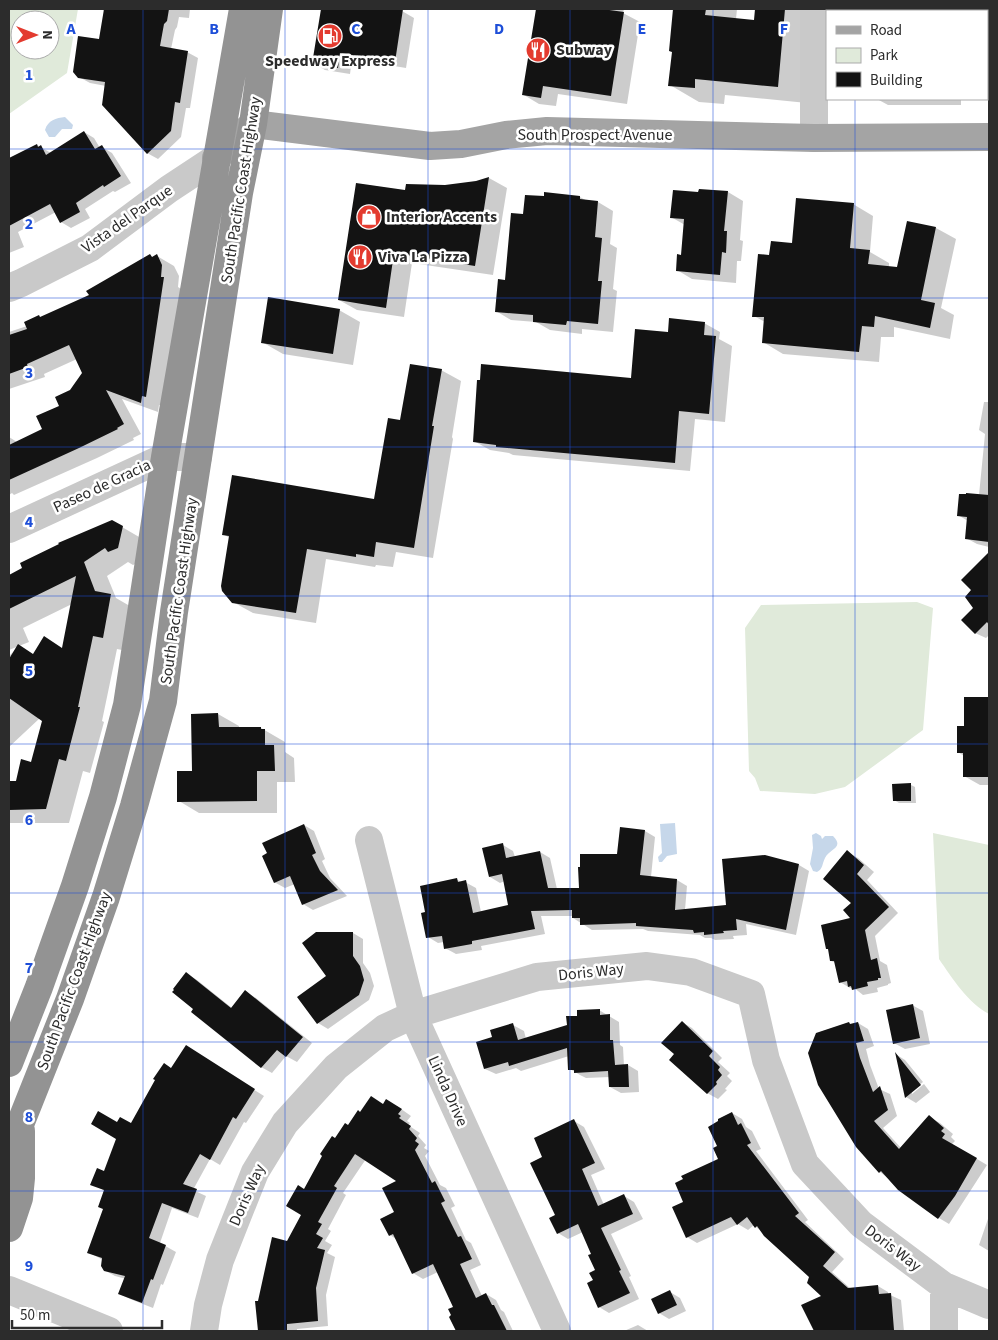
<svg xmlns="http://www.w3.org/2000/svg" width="998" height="1340" viewBox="0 0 998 1340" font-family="'Source Sans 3',sans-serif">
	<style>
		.green { fill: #e0eada; fill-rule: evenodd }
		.water { fill: #c6d7ea }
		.shadow { fill: #0003 }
		.building { fill: #131313 }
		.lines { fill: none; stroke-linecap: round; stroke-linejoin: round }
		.minor { stroke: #c9c9c9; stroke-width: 28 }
		.major { stroke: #a4a4a4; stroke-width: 28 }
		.highway { stroke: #939393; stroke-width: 28 }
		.grid { fill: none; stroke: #1d4ed8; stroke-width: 1; stroke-opacity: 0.55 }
		.labels { text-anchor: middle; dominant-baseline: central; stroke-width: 5; stroke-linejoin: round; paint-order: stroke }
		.poi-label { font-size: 16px; font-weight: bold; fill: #2c2c2c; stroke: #fff; text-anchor: start }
		.street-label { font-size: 16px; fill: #2c2c2c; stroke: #fff }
		.grid-label { font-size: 16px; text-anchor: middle; font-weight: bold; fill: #1d4ed8; stroke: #fff; stroke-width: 5; stroke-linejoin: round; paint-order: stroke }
	</style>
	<rect width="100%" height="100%" fill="#fff"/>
	<!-- green -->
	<path class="green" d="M9,9H78L67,73L9,114ZM20,20H50V50H20Z
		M917,602L933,608L923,730L845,787L815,794L760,791L755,778L749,771L745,628L761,605Z
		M933,833L989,845V1014C968,1003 952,978 939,959Z"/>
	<!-- water -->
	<path class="water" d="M65,117L73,125L72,129H62L55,137H49L45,130C48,120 56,118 65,117Z
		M675,823L677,854L667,856L662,862H659L658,857L662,853L660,824Z
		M816,833L821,836L822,839L825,836H833C845,848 829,849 825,858C822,864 823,869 817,872L813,871L810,864L813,848L812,835Z"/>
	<!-- shadow -->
	<path class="shadow" d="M100,9H190L189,18L179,17L177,27L175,30L171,49L187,52L198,58L190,108H186L181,137L158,159L147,153L106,86L90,83L79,77L101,41L105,11Z
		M322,9H388L402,11L414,18L406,68L352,59L350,74L325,70L314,64Z
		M537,9H624L623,13L640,22L627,104L558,94L556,106L539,104L524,95Z
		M674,9H737L736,19L755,21L756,9H817L807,103L725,95L724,104L699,102L670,85L673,52L670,51Z
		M869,9H970V11H868Z
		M981,9H989V97H987V11H981Z
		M877,99H961V105H888Z
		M84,132L94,138L100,148L102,147L112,153L131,183L115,192L113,191L85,209L90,218L71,228L61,222L56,212L18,232L24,247L9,253V178L15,175L37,145L51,153Z
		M489,178L507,188L493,275L412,263L404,317L357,310L339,300L407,192L476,182Z
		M728,192L743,201L740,240L743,241L741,261H737L736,283L692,279L677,270L682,256L685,225L671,217L699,193Z
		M580,197L587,201L598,202L613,211L610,244L617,248L613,289L617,291L613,332L582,329V334L550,330L536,322L511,320L496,311L524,216Z
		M853,204L873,216L870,252L889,263V267L898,268L908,222L936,228L956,239L941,308L954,315L950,339L894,327V337H881L879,362L783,354L763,342L765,322L754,316L770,256L793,244Z
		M150,256L154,258L157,256L174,266L179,276L178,287L181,289L163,406L159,405L158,412L122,399L141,434L133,438L134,440L97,458L14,495L12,493L9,495V437L17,442L44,430L84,373L77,359L44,374L45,377L9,389V332L27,326L91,296Z
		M339,310L360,322L353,365L283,354L262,342Z
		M704,323L720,332L719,339L732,346L725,422L695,419L690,471L513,455L509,453L490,450L474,441L481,381L632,379L669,333Z
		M441,370L461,381L452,437L453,439L433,558L396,552L393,567L376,565L375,567L326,559L316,623L253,613L233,602L230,538L223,534L375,500L401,421Z
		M984,402H989V547L977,544L966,538L968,521L958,515L979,495L985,434L979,430Z
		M122,527L146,541L142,561L133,565L128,562L107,576L116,598L135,609L127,651L117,649L102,721L104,722L90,773L83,771L69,823H9V782H17L32,764L43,720L40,718L9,747V656L19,646L34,655L63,649L72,604L23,628L29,642L9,650V576Z
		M989,553V635L986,638L975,633L973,590L963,580Z
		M965,699H989V785H980L964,776V756L958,752L965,728Z
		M218,714L239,726V728H261L285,742V752L294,758L295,782H277V813H199L179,801Z
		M911,785L915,787L916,803H899L894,800Z
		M304,825L314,831L325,859L322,861L330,878L347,896L313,910L303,904L295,884L285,888L274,882Z
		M621,828L645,831L655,837L651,877L677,880L687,886L685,910L728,906L799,865L809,871L796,935L746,924L747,935L733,936L734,939L715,940L711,938H705L700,935L648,931L643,929L592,930L573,918V916H541L545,934L481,946L482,950L456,954L445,948L444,942L438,943L428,937L457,880L462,882H465L476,888L481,912L510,906L505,881L500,883L490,877L503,845L513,851L515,857L540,852L550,858L557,889H580L618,855Z
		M847,852L858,858L874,872L867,880L898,913L875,936L880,961L887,965L891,983L888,984V985L877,988L878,992L863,995L853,987L850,988L840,982L836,963L831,961L852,919L853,903Z
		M353,933L363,939V963L370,973L374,986L369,1000L328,1029L318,1023L327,976Z
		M187,974L197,980L232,1008L246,992L256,998L312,1043L297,1062L286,1056L272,1073L261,1067L195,1009Z
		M912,1005L923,1011L930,1044L905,1049L894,1043Z
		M599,1010L619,1022L620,1045L623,1047L624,1066L628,1065L638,1071L639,1092L621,1093L610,1087V1077L586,1078L580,1075L570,1069L569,1056L521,1071L516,1068L496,1074L485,1069L493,1038L513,1025L524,1031L526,1039L568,1026L578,1017Z
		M682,1022L692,1028L722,1058L718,1062L730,1073L727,1076L732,1081L725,1089L727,1090L718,1099L707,1093L676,1054Z
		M849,1023L852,1025L858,1023L868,1029L874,1046L866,1049L870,1065L879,1089L890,1094L897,1116L883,1128L901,1148L929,1117L940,1123L953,1134L951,1137L955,1141L952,1144L987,1165L949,1224L939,1218L880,1172Z
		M196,1053L264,1096L246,1123L244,1122L220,1165L210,1159L193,1190L206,1196L198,1218L172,1208L160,1243L176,1252L163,1285L161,1284L153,1308L130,1299L120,1294L126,1279L115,1276L104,1270L103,1260L88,1252L104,1209L105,1191L92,1184L105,1172L117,1138L118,1124L132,1125L172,1069Z
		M897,1055L905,1060L923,1082L912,1091V1094L924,1084L930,1092L916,1103L906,1097Z
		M383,1105L397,1106L411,1116L407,1121L410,1123L408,1125L420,1133L418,1136L426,1145L424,1148L429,1151L425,1156L440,1185L446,1188L455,1206L451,1208L466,1240L471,1243L481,1265L470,1270L482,1296L486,1294L496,1300L501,1310L504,1312L513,1331H457L450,1317L455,1307L438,1272L423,1279L413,1273L396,1239L390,1235L396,1213L399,1181L366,1159L343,1193L346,1195L328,1229L331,1231L325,1241L332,1245L327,1253L335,1257L326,1295L328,1326L297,1329V1331H259L256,1302H259L288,1242L303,1215L305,1191L335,1139L361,1113Z
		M732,1113L742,1119L746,1127L752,1131L761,1149L756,1151L808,1220L805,1222L844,1259L832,1272L851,1289L878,1286L888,1292V1294L901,1300L904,1331H815L803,1306L823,1296L811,1277L754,1225L748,1230L738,1224L697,1243L687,1237L685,1202L720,1160L719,1146Z
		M574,1121L584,1127L605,1169L591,1175L604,1205L624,1196L634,1202L643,1219L611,1234L631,1276L629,1277L639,1299L609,1313L599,1307L594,1281L597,1270L593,1254L583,1232L568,1239L558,1233L557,1216L544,1157Z
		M989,1216V1251L979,1245Z
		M670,1292L680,1298L686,1311L669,1319L659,1313Z
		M638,1325L648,1331H624Z"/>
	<!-- building -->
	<path class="building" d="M104,9H169L167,21L164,24L160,46L188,51L180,103L175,102L171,131L147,154L102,105L105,82L78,78L73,72L78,36L99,39Z
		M321,9H403L395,62L340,53L338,68L312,64Z
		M536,9H602L624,12L611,96L543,86L541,98L522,95Z
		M673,9H706L705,15L754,20L755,9H785L778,87L695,79V88L668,86L672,52L669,51Z
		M84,131L95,149L102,145L121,176L104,187L103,185L76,203L80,212L60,223L50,204L9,226V158L37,144L38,147L41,145L46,155Z
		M489,177L475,266L394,253L386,308L338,300L356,183L405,190L406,184L445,185L476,181Z
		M699,189L728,191L724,231H727L726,253L722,252L720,275L676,271L677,254L681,255L684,219L670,218L673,190L698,192Z
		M544,192L580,196V199L598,201L595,237L602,238L598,281H602L598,324L567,321L566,325L533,322V315L495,312L498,279L505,280L511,213L523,214L525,195L544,196Z
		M796,198L854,203L850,248L870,250L868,264L897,267L907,221L936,227L921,300L935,303L930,328L875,316L874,327L862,326L859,352L762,343L764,317H752L758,254L769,255L771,241L792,243Z
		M150,254L152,257L157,254L162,265L161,277H164L146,397L142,396L141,403L106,390L124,424L117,428L118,429L79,448L9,480V445L42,429L36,416L59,406L55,397L70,390L82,373L69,345L27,364L28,367L9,374V335L27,329L24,322L39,315L40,317L89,295L86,291Z
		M268,297L340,309L333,354L261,343Z
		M669,318L705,322L704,335L716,336L709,414L679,411L675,463L496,447V445L473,442L477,380H480L481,364L631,378L635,329L668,332Z
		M410,364L442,369L432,426H434L414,548L376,542L374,557L356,554V557L307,549L296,613L232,603L222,591L221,586L229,536L222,535L232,475L374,499L388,418L400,420Z
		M966,493L989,495V542L965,539L967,517L957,516L959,494H966Z
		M112,520L123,526L118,548L108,552L105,548L84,562L95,591L111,594L103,638L93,636L78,707H80L66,761L59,759L46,809L9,810V781H16L21,759L31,762L42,721L9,698V659L18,644L33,654L44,636L62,648L76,576L9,609V575L22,568L20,563L59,544L58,543Z
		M989,552V625L987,622L975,634L961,620L973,608L965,597L971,590L961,580Z
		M964,697H989V777H963V753H957V726H964Z
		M218,713L219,727H261V729H265V745H274L275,771H257V801L177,802V771H192L191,714Z
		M911,783V801H893L892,784Z
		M304,824L316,853L312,855L320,871L338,890L302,905L290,876L274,883L262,856L267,853L262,843Z
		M620,827L645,830L640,875L677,879L675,910L726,905L722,859L765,855L799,864L786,930L736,919L737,930L723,931L724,933L704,935V932L694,933L693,930L636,926V923L580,925V918H572V910L531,911L535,929L472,941V944L444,949L442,936L426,938L421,913L425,912L420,886L457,878L458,882L466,880L473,913L508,905L502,874L489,877L482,848L503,843L506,858L540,851L548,888H579L578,867H580V854H617Z
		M847,850L864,865L857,874L889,907L865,930L871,960L877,958L881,978H878V980L867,982L868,986L852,990L851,986L848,987L847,981L839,983L834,961H830L828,949H826L821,925L850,918L843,910L851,903L823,879Z
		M316,932H353V956L360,966L364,980L359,995L317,1024L297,997L326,976L302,943Z
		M186,972L231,1008L245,990L303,1037L286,1057L277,1050L261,1068L191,1012L193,1009L172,992L174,990L173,989Z
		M913,1004L920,1038L893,1044L886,1010Z
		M600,1009V1015L610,1014V1040H613L615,1065L628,1064L629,1087H609L608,1071L574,1073V1070H568L567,1048L509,1066L508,1062L484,1069L476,1042L492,1037L490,1030L513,1023L518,1040L567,1025L566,1016H577V1010Z
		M682,1021L713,1051L709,1056L720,1067L718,1070L722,1075L716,1082L717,1084L707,1094L669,1060L674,1054L661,1043Z
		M849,1022L850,1024L858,1022L864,1041L856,1043L860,1058L873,1092L880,1086L888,1110L874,1121L899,1149L929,1115L944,1128L941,1131L945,1134L942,1138L977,1158L955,1196L938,1219L898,1190L881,1171L879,1173L856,1147L818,1085L808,1053L816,1033Z
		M186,1045L255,1089L236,1119L233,1117L210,1160L200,1154L183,1184L197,1189L188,1213L162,1203L149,1238L166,1245L153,1280L151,1279L142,1303L118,1294L125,1276L104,1271L101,1266L102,1258L87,1253L103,1209L98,1207L104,1190L90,1185L97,1168L104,1171L116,1139L91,1124L98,1111L117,1122L120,1117L131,1123L155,1080L153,1079L164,1063L171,1068Z
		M895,1052L921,1085L905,1098Z
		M371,1096L383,1104L386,1099L402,1109L398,1114L401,1116L399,1118L411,1126L409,1129L417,1138L415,1141L419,1144L415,1150L432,1183L435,1181L445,1201L441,1203L458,1237L461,1236L472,1259L460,1264L476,1298L486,1293L492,1305H494L507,1331H456L449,1317L451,1315L448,1309L453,1307L433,1264L412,1274L393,1234L389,1236L380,1219L394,1212L382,1188L396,1181L355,1154L334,1186L337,1188L318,1222L322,1224L316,1234L323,1238L317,1248L325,1250L316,1288L318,1321L287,1324V1331H258L255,1301H258L272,1237L287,1241L301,1215L286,1206L298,1185L304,1189L322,1156L320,1154L332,1136L335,1138L345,1123L348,1125L358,1110L360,1112Z
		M732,1112L738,1125L741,1123L751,1143L747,1145L799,1213L795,1216L835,1252L823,1266L848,1288L878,1285L879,1294L891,1293L894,1330L814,1331L801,1305L821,1296L807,1283L809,1277L764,1236L757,1226L755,1228L747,1217L737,1225L731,1217L686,1238L672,1207L683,1202L675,1183L683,1179L681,1176L718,1159L713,1148L717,1146L708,1127L718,1121V1119Z
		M574,1119L595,1163L582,1169L598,1206L624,1194L633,1214L601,1228L621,1270L619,1271L630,1293L598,1308L587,1283L593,1280L589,1273L595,1270L588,1255L591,1254L578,1224L557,1234L549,1218L555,1215L530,1163L542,1157L534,1138Z
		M670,1290L677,1305L658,1314L651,1299Z"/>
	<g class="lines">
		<!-- minor -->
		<path class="minor" d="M814,9V138
			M9,288L21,283L90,248L169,189L216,158
			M9,529L165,457H198
			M369,840L413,1015L557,1331
			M944,1286V1331
			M9,1290L109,1331
			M204,1331L208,1305L220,1260L255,1172L285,1123L336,1067L385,1028L413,1015L537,977L647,966L691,972L751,994L766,1060L805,1164L861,1224L944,1286L989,1305"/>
		<!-- major -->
		<path class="major" d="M216,158L253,124L430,146L461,144L506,135L547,131L814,138L989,137"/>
		<!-- highway -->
		<path class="highway" d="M9,1063L39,987L75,886L103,797L127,705L165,457L243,9
			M9,1152L70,999L106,897L134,806L163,701L174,612L239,193L253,124L269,9
			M9,1228L19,1198L21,1178V1131"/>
	</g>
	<!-- grid -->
	<path class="grid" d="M143,9V1331M285,9V1331M428,9V1331M570,9V1331M713,9V1331M855,9V11M855,99V1331M9,149H989M9,298H989M9,447H989M9,596H989M9,744H989M9,893H989M9,1042H989M9,1191H989"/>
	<!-- icons -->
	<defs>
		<symbol id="fuel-disc" viewBox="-11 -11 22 22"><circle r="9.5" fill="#e33b2f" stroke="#fff"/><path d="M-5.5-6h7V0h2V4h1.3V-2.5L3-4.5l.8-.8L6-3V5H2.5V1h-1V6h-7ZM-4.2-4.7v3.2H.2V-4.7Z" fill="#fff"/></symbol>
		<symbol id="restaurant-disc" viewBox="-11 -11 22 22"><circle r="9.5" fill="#e33b2f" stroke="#fff"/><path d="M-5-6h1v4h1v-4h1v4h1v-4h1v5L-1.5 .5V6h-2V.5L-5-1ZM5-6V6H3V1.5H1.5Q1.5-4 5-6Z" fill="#fff"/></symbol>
		<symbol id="shop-disc" viewBox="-11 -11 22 22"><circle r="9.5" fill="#e33b2f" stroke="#fff"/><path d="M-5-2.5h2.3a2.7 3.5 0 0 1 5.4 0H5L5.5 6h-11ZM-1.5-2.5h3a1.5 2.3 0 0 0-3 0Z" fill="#fff"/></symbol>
	</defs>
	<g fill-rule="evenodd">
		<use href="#fuel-disc" x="316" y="22" width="28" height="28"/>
		<use href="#restaurant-disc" x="524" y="36" width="28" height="28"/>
		<use href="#shop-disc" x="355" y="203" width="28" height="28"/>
		<use href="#restaurant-disc" x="346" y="243" width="28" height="28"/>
	</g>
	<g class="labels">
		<!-- poi labels -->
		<g class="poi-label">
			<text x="556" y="50">Subway</text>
			<text x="330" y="61" text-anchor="middle">Speedway Express</text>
			<text x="386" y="217">Interior Accents</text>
			<text x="378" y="257">Viva La Pizza</text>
		</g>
		<!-- street labels -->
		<g class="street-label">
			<text x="595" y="135">South Prospect Avenue</text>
			<text transform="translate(241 190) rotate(-81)">South Pacific Coast Highway</text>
			<text transform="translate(127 219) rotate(-35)">Vista del Parque</text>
			<text transform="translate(102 486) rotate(-25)">Paseo de Gracia</text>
			<text transform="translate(179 591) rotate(-82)">South Pacific Coast Highway</text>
			<text transform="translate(591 972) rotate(-6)">Doris Way</text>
			<text transform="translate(74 981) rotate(-70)">South Pacific Coast Highway</text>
			<text transform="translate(448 1091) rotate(66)">Linda Drive</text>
			<text transform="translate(247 1195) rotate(-66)">Doris Way</text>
			<text transform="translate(893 1248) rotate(37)">Doris Way</text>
		</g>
	</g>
	<g class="grid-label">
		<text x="71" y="34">A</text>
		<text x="214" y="34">B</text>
		<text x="356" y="34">C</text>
		<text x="499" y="34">D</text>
		<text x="642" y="34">E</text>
		<text x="784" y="34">F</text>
		<text x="29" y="80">1</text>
		<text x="29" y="229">2</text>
		<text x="29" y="378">3</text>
		<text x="29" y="527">4</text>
		<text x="29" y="676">5</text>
		<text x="29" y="825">6</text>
		<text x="29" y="973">7</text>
		<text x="29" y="1122">8</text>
		<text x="29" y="1271">9</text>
	</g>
	<!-- border -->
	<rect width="998" height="1340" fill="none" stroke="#2c2c2c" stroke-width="20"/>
	<!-- legend -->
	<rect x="826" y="10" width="162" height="90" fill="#ffffff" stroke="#ababab"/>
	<rect x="836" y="26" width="25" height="8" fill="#a4a4a4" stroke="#ababab"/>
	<text x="870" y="35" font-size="15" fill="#2c2c2c">Road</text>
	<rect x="836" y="48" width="25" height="15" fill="#e0eada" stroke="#ababab"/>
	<text x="870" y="60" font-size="15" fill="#2c2c2c">Park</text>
	<rect x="836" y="72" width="25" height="15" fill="#131313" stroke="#ababab"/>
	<text x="870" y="85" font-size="15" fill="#2c2c2c">Building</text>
	<!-- north arrow -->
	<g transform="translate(35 35) rotate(90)"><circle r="24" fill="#ffffff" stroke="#ababab"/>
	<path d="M0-4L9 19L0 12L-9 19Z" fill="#e33b2f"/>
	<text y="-8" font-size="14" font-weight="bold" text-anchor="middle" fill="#2c2c2c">N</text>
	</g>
	<!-- scale -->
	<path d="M12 1320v8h150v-8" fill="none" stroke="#2c2c2c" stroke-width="2.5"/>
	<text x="20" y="1320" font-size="15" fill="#2c2c2c" stroke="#ffffff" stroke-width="4" paint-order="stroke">50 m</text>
</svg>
